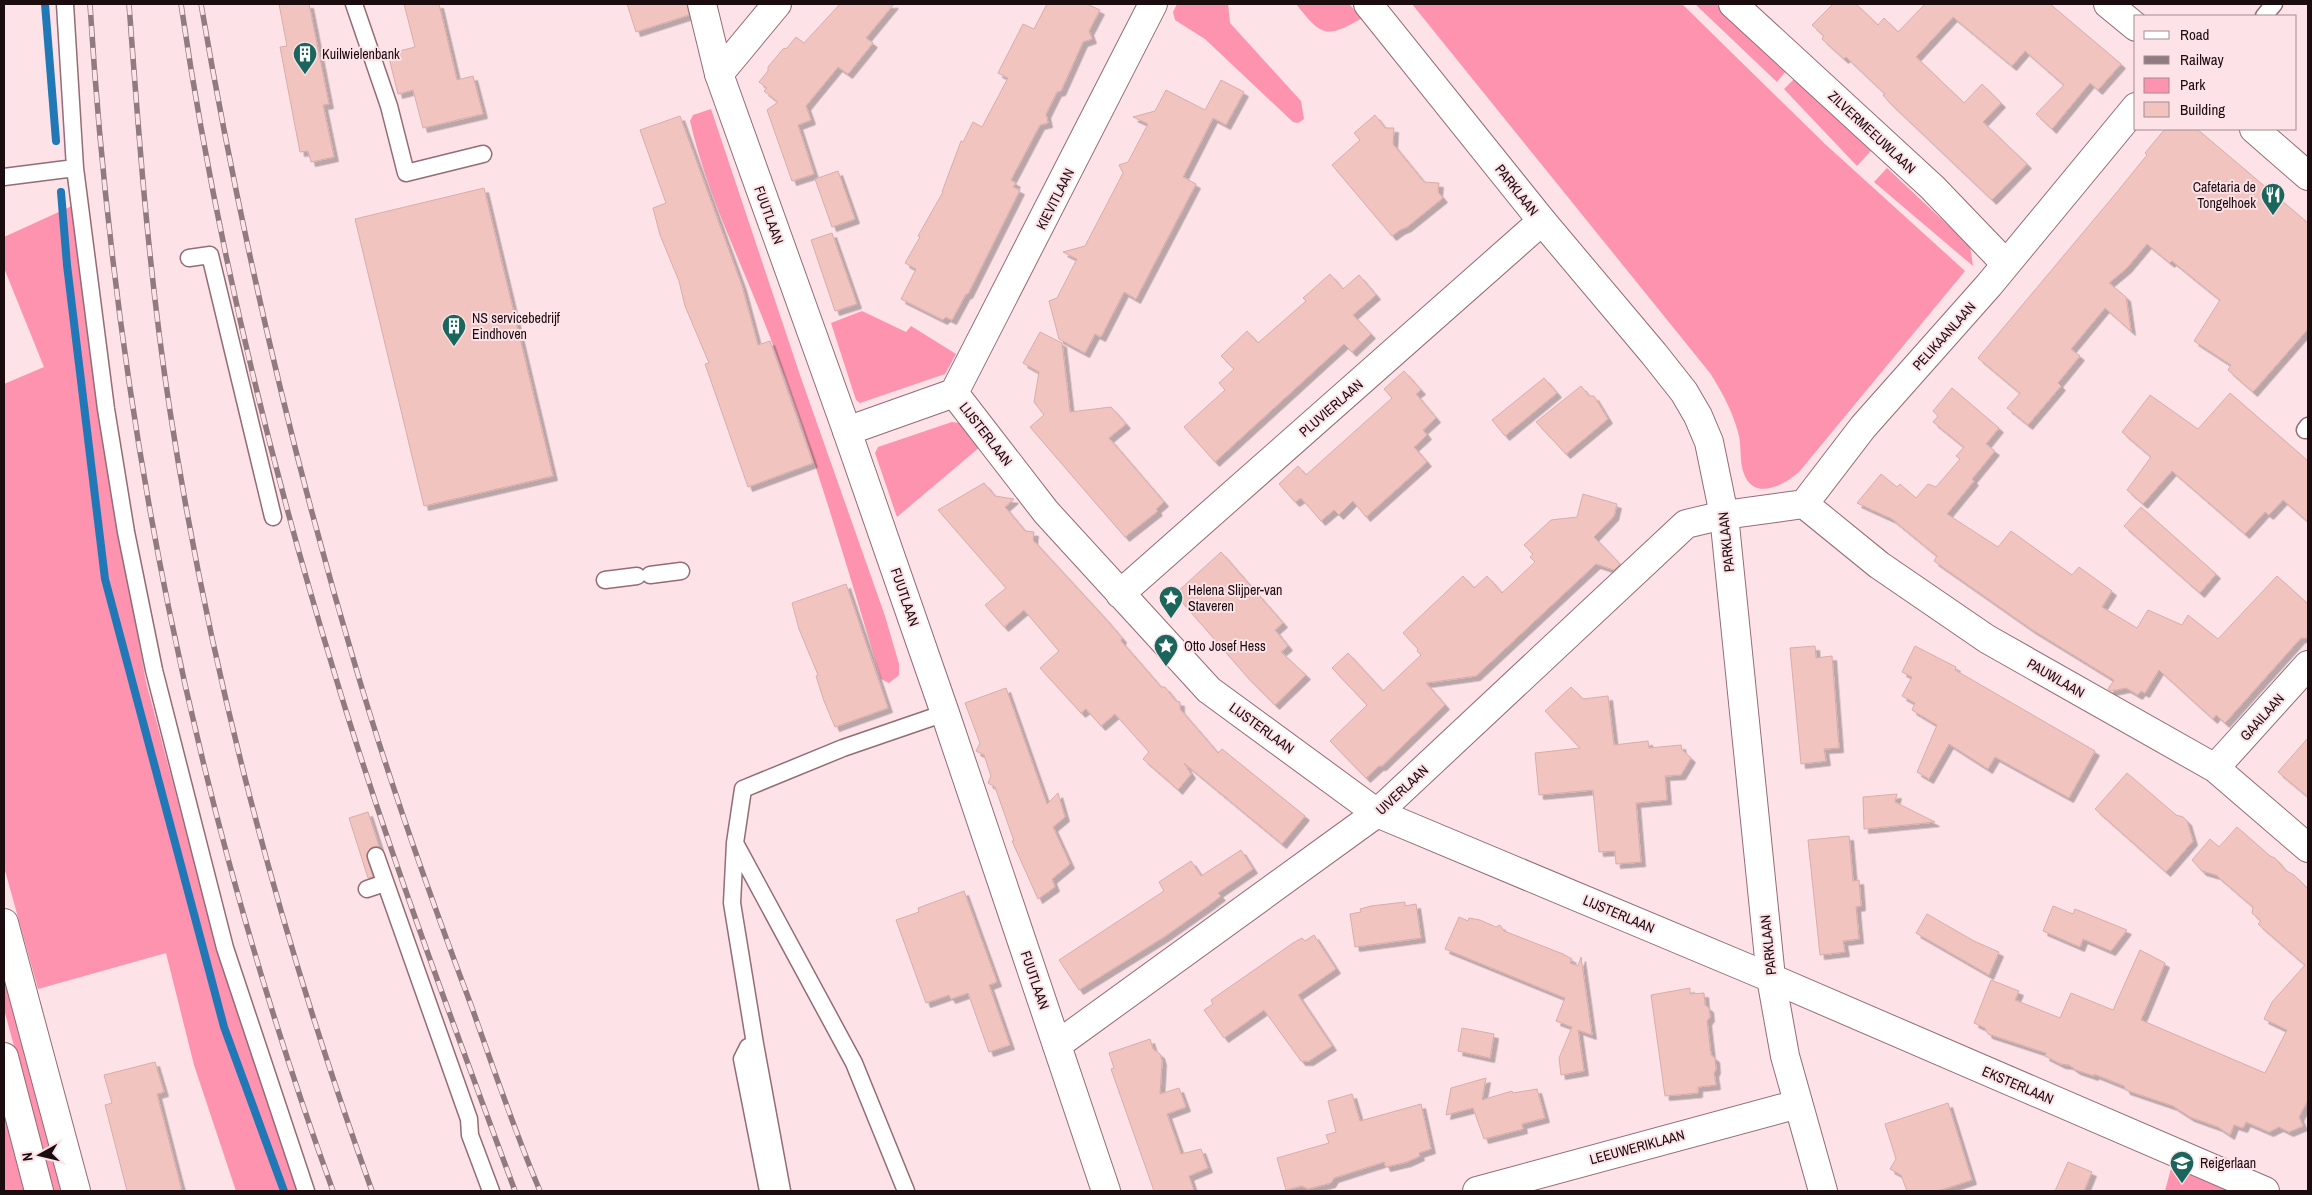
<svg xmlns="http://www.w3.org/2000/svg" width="2312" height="1195" viewBox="0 0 2312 1195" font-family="'Archivo Narrow',sans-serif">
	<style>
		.green { fill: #fd93ae }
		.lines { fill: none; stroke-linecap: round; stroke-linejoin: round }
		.stream { stroke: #2178b6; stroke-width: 8 }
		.building { fill: #f1c4c0; stroke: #d9ada9; filter: url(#shadow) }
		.service-casing { stroke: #946c75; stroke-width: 19 }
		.minor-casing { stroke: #946c75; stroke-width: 30 }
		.tertiary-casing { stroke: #946c75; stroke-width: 30 }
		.secondary-casing { stroke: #946c75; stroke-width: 30 }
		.service { stroke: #fff; stroke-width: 16 }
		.minor { stroke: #fff; stroke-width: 28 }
		.tertiary { stroke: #fff; stroke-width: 28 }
		.secondary { stroke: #fff; stroke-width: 28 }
		.rail-casing { stroke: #907b80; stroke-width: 5.5 }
		.rail { stroke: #fde2e7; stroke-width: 4; stroke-dasharray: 11; stroke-linecap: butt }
		.labels { text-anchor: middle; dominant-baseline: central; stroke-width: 4; stroke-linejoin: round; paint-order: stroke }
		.poi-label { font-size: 14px; fill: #1b0c10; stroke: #fde2e7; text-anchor: start }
		.street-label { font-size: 14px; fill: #1b0c10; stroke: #fde2e7 }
	</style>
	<defs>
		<filter id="shadow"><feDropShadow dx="4.5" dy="4.5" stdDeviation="0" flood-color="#0004"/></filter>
	</defs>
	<rect width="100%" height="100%" fill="#fde2e7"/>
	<!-- green -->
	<path class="green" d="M1177,4H1228L1230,23L1301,101L1304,119L1298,123L1293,122L1205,39L1175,20L1173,12Z
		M1296,4H1349L1362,18C1325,40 1321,35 1296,4Z
		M1412,4H1682L1825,144L1965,271L1799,472C1785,484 1755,502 1744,474C1739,461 1742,445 1738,432C1732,410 1722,392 1710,373Z
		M1695,4H1716L1786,71L1777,82Z
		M1794,79L1871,151L1857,166L1784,89Z
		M711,109L801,378L885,616L899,664V675L889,683L881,679C846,564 813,449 770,337C743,266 707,195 690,121L693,115Z
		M1887,168L1970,246L1973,266L1874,182Z
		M72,206L97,405L146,682L213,934L273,1118L299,1191H236L194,1065L166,953L38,989L4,867V384L44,367L4,268V237Z
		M862,311L906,332L911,326L956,354L945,374L860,403L856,400L831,323Z
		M952,422L960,423L981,446L897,517L875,453L878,447Z
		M4,954L68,1191H53L4,1009Z
		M4,1114L24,1191H4Z
		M2173,1161L2246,1191H2165Z"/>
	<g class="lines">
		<!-- stream -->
		<path class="stream" d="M45,4L56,141
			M61,192L67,265L105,579L224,1027L284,1191"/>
	</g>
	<!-- building -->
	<path class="building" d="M279,4H309L329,104L323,105L334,157L311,162L308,151L300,152L280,47L287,46Z
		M404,4H439L457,80L473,76L483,114L423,128L413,90L398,94L388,54L415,47Z
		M627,4H687L689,15L636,32Z
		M840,4H894L866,38L873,43L848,74L838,67L806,106L811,120L798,125L814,174L792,181L767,110L778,102L764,91L767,88L759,82L768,71V67L783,49L787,48L796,37L804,43Z
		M1047,4H1087L1100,10L1089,31L1092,39L1083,42L1061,91L1057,92L1046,114L1048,123L1040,125L1011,180L1016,183L1013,187L1020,190L968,294H966L952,320L946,317L943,320L901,299L916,269L905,263L920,237L918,236L943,192H942L961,141L963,142L973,122L982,127L1008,78L998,73L1023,24L1034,29Z
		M1833,4H1856L1878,25L1884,18L1898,32L1925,4H2050L2121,64L2098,90L2090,83L2052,129L2036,114L2064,85L2025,51L2012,66L1953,17L1916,57L1964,103L1982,84L2001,103L1983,122L2027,164L1992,200L1889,102L1883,95L1885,94L1846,57L1844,59L1822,39L1824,36L1812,25Z
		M1221,80L1244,92L1226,125L1213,118L1183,177L1196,184L1136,299L1124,292L1101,337L1095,334L1085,353L1059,339L1049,301L1057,298L1077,259L1063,252L1085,246L1096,225L1123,173L1119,165L1128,162L1148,124L1133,117L1155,111L1166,90L1205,110Z
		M1375,115L1385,128H1394L1393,144L1424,182L1439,183L1438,192L1443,198L1407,227L1400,230L1392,236L1332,165L1360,140L1354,133Z
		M680,116L742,286L758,345L770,341L813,463L748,487L705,364L709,363L685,306L679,281L660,235L653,208L666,203L640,130Z
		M2165,129H2197L2308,223V329L2253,392L2228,370L2231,365L2194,341L2220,300L2172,261L2170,263L2147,244L2127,268L2109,283L2126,297L2131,331L2105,308L2071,349L2080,356L2058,383L2061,386L2028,425L2007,408L2020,393L1978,358L2117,192L2147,155L2145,153Z
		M838,171L855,219L832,227L815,179Z
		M484,188L553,476L424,506L355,219Z
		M832,233L857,304L835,311L811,240Z
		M1330,274L1343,289L1359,275L1376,295L1353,315L1371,334L1352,352L1344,344L1215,462L1184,427L1225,390L1219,383L1234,369L1221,356L1247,331L1258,343L1306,301L1303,298Z
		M1040,332L1062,343L1070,412L1111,407L1126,424L1109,438L1164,502L1156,509L1158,511L1125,537L1030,427L1044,415L1034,402L1039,372L1023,363Z
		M1404,371L1421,390L1416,394L1436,418L1423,430L1427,435L1414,447L1427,462L1366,517L1353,501L1339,515L1334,510L1321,521L1301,498L1295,502L1279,484L1298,466L1306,475L1392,398L1384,389Z
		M1544,378L1557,393L1505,436L1492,420Z
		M1581,386L1589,396H1594L1608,419L1566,454L1536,422Z
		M1952,388L1999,428L1986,444L1995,451L1972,479L1974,481L1947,514L1998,547L2011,531L2072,575L2079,567L2112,591L2102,607L2137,628L2148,610L2182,625L2188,615L2218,639L2277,576L2308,604V638H2301L2225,723L2216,715L2213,719L2159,670L2145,693L2141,691L2138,695L2126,688L2111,691L2108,689L2114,680L2031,629L1934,561L1937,556L1892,519L1857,503L1881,474L1897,487L1900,484L1916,498L1928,484L1936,487L1960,459L1956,456L1964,447L1933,422L1938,416L1933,411Z
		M2230,393L2308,461V522L2283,500L2269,515L2265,512L2245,534L2172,471L2143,504L2127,490L2151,457L2122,432L2150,395L2198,429Z
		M984,483L995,496L1014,499L1005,507L1025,531L1034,532L1033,540L1103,616L1122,638L1121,641L1161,687H1165L1176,701L1180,702V709L1218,753L1222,749L1305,816L1282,844L1184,763L1191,774L1178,790L1173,785L1143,759L1149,752L1115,714L1101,726L1086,709L1081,713L1040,668L1059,651L1024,610L1004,627L985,605L1006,588L938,510Z
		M1583,494L1617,504L1614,516L1594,537L1620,564L1614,570L1596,564L1476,676L1426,683L1445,705L1382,766H1379L1366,778L1330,741L1367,705L1332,668L1348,653L1383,691L1421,655L1417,651L1418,649L1403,633L1407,629L1463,576L1474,588L1487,576L1502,593L1535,562L1530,557L1533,554L1524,545L1551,520L1577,517Z
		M2141,507L2216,574L2200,593L2124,526Z
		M1221,552L1283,623L1275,630L1288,646L1281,652L1306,675L1275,705L1249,679L1175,594Z
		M846,584L888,708L835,727L824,701L816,676L818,675L799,629L792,603Z
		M1815,646L1816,658L1832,656L1839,748L1824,749L1826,761L1801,764L1790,648Z
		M1915,646L1956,667L1955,670L2095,751L2069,798L1995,757L1988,769L1949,744L1929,779L1917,772L1937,725L1912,710L1915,703L1902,696L1912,677L1902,672Z
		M1571,687L1583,699L1608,696L1614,745L1648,741L1649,748L1681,745L1682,750L1691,758L1681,775L1665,776L1667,800L1636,803L1641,862L1616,864L1615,851L1599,852L1593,790L1539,795L1535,753L1580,748L1545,711Z
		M1006,688L1047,804L1058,793L1065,817L1053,827L1070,864L1052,879L1055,887L1038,899L1012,841H1014L995,787L988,783L991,776L984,755L976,751L980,743L965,703Z
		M2308,738V797L2278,772Z
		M2127,773L2176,815L2183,817L2187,821L2193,841L2166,872L2095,809Z
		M1897,794L1895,802L1935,822L1864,829L1863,797Z
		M368,812L379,846L372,847L366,854L373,877L368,878L349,818Z
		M2237,827L2270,856L2275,858L2285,870L2294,875L2308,889V1100L2299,1117L2303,1126L2289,1132L2279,1127L2269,1132L2246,1122L2243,1128L2234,1125L2230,1135L2218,1127L2190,1117L2173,1106L2126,1090L2124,1086L2094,1074V1076L2076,1070L2069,1065L2061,1064L2045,1056L2046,1053L1988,1034L1985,1028L1974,1023L1991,980L2019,991L2015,1000L2060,1018L2071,993L2113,1010L2140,950L2165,963L2141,1020L2265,1073L2287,1030L2264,1019L2272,1002L2305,965L2258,924L2261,921L2252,913L2253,907L2216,875L2202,871L2192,860L2210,839L2219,847Z
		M1849,836L1853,881L1859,880L1861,906L1856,907L1859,939L1843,941L1845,952L1820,955L1808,840Z
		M1241,850L1253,869L1218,893L1221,896L1208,906L1164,937L1079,990L1059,960L1164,891L1159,882L1191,861L1201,876Z
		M964,891L997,982L989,985L1010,1045L989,1052L968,993L951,999L949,995L926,1003L896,920L919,912L918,908Z
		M1405,902V906L1416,904L1421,938L1355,947L1350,914L1361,912L1360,909L1371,906Z
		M2053,906L2073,914L2075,909L2127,930L2111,951L2083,939L2080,947L2043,931Z
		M1927,914L1974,941L1999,952L1989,975L1916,933Z
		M1459,917L1468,921L1469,918L1480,920L1496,927L1500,925L1504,931L1563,954L1572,959L1570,963L1578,966L1581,957L1592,1035L1578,1030L1584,1071L1561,1075L1559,1058L1572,1027L1556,1021L1565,998L1445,949Z
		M1314,935L1336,969L1298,995L1332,1046L1309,1061H1301L1264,1010L1224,1038L1204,1010L1213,1004L1211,1000L1293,943L1302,938L1305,941Z
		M1690,988V994L1704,993L1705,1005L1709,1008L1710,1017L1707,1021L1711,1055L1715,1058L1716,1069L1714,1073L1716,1085L1698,1087V1093L1665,1096L1651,995Z
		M1462,1028L1494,1034L1490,1058L1458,1051Z
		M1150,1039L1153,1049L1160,1054L1162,1061L1160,1094L1179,1088L1186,1107L1167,1114L1181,1154L1201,1149L1208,1168L1189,1176L1194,1191H1154L1111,1069L1114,1068L1109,1053Z
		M155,1062L164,1092L157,1094L182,1191H127L105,1105L112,1103L104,1075Z
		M1486,1078L1482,1100L1512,1091L1513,1093L1537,1089L1545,1118L1522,1124L1523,1129L1484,1139L1473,1108L1446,1115L1451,1088Z
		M1352,1094L1360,1121L1421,1104L1431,1149L1419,1153L1420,1156L1407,1162L1386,1167L1384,1162L1334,1178L1331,1183L1308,1189L1302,1186L1286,1190L1277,1158L1329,1143L1326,1135L1336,1132L1328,1101Z
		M1948,1103L1972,1180L1938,1191H1907L1901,1175L1890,1169L1896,1159L1885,1124Z
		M2068,1162L2092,1172L2084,1191H2055Z"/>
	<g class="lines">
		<defs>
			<path id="service" d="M65,4L75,168L106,409L126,532L154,670L225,948L306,1191
				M354,4L389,106L406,173L483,154
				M2264,16L2274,4
				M4,177L75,168
				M189,258L210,255L273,517
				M2305,430L2308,426
				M650,575L681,571
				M605,580L637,576
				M735,843L732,903L755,1044L782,1191
				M376,856L469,1119L470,1135L491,1191
				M367,889L385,883
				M755,1044L748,1047L742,1059L768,1191
				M906,1191L854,1063L735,843L743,789L843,748L945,713"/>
			<path id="minor" d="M1733,4L1932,187L2006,264
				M719,74L777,4
				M954,393L1046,512L1209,690L1377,813L1771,978L2265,1191
				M954,393L1153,4
				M847,431L954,393
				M1804,504L1879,565L1987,639L2215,768L2308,848
				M1120,594L1542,221
				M2215,768L2308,665
				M4,923L76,1191
				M1057,1045L1377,813L1686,524L1724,515L1804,504L1863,427L1989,285L2136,107
				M1477,1191L1798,1104"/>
			<path id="tertiary" d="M702,4L719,74L847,431L945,713L1106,1191
				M1368,4L1542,221L1654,354L1684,392L1698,416L1709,442L1724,515L1771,978L1785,1056L1823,1191
				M2108,4L2136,27
				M2254,129L2308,176"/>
			<path id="secondary" d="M4,1057L39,1191"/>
		</defs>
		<!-- service casing -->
		<use href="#service" class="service-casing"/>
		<!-- minor casing -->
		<use href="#minor" class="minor-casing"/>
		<!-- tertiary casing -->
		<use href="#tertiary" class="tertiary-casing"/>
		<!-- secondary casing -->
		<use href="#secondary" class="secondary-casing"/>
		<!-- service -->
		<use href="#service" class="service"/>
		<!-- minor -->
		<use href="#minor" class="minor"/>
		<!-- tertiary -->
		<use href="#tertiary" class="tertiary"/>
		<!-- secondary -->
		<use href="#secondary" class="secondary"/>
		<defs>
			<path id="rail" d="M90,4C115,414 193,805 333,1191
				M129,4C139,140 149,276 170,411C211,678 281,938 372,1191
				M181,4C214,231 268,456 335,675C388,850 452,1021 515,1191
				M201,4C240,231 292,455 358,675C391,786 430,896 471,1005C493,1067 514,1130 540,1191"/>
		</defs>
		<!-- rail casing -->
		<use href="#rail" class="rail-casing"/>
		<!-- rail -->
		<use href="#rail" class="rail"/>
	</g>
	<!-- icons -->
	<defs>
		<symbol id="building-pin" viewBox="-11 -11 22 30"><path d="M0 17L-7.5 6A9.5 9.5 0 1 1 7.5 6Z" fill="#1a655c" stroke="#fde2e7"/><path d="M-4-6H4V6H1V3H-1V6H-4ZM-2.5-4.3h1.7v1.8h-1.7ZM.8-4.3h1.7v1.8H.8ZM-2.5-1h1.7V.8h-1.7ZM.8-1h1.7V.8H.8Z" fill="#fff"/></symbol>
		<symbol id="restaurant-pin" viewBox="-11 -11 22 30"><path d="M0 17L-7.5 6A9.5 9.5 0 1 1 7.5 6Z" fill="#1a655c" stroke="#fde2e7"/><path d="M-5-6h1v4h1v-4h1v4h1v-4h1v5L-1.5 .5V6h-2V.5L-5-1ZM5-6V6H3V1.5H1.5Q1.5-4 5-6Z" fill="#fff"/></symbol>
		<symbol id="sight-pin" viewBox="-11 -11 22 30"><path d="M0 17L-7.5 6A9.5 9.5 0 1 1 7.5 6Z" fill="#1a655c" stroke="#fde2e7"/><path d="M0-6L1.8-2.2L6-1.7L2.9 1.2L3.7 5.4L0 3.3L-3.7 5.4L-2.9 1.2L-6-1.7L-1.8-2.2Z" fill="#fff"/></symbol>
		<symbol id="school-pin" viewBox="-11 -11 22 30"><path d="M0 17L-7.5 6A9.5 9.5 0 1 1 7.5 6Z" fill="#1a655c" stroke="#fde2e7"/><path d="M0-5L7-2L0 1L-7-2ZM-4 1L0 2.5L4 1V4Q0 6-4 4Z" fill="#fff"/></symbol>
	</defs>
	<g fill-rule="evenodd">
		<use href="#building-pin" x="291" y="40" width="28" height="38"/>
		<use href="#restaurant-pin" x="2259" y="181" width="28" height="38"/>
		<use href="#building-pin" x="440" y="312" width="28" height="38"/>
		<use href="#sight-pin" x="1157" y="584" width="28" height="38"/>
		<use href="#sight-pin" x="1152" y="632" width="28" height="38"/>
		<use href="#school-pin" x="2168" y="1149" width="28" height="38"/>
	</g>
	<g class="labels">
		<!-- poi labels -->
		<g class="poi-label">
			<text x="322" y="54">Kuilwielenbank</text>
			<text x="2256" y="187" text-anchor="end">Cafetaria de<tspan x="2256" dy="16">Tongelhoek</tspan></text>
			<text x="472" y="318">NS servicebedrijf<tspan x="472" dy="16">Eindhoven</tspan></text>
			<text x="1188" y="590">Helena Slijper-van<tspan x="1188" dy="16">Staveren</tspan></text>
			<text x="1184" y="646">Otto Josef Hess</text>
			<text x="2200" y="1163">Reigerlaan</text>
		</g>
		<!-- street labels -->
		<g class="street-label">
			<text transform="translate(1872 132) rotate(43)">ZILVERMEEUWLAAN</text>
			<text transform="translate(1517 190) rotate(52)">PARKLAAN</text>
			<text transform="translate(1055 199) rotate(-63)">KIEVITLAAN</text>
			<text transform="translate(769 215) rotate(70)">FUUTLAAN</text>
			<text transform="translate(1944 336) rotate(-48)">PELIKAANLAAN</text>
			<text transform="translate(1331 408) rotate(-41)">PLUVIERLAAN</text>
			<text transform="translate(986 434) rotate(52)">LIJSTERLAAN</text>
			<text transform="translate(1726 542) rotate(-96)">PARKLAAN</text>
			<text transform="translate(905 597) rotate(71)">FUUTLAAN</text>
			<text transform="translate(2056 678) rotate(30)">PAUWLAAN</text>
			<text transform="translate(2262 717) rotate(-48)">GAAILAAN</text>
			<text transform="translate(1262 728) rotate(36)">LIJSTERLAAN</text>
			<text transform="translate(1402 790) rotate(-43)">UIVERLAAN</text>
			<text transform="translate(1619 914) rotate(23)">LIJSTERLAAN</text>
			<text transform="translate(1768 945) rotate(-96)">PARKLAAN</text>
			<text transform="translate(1035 980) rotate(71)">FUUTLAAN</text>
			<text transform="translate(2018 1085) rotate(23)">EKSTERLAAN</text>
			<text transform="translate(1637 1147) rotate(-15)">LEEUWERIKLAAN</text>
		</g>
	</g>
	<!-- border -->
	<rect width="2312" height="1195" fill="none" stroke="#1b0c10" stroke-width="10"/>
	<!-- legend -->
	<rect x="2134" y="15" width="162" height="115" fill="#fde2e7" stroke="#a38c91"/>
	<rect x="2144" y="31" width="25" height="8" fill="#ffffff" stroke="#a38c91"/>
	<text x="2180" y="40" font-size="15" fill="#1b0c10">Road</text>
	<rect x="2144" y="56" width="25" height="8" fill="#907b80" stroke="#a38c91"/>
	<text x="2180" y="65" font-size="15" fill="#1b0c10">Railway</text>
	<rect x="2144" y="78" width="25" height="15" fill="#fd93ae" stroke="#a38c91"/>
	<text x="2180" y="90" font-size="15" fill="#1b0c10">Park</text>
	<rect x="2144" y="102" width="25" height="15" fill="#f1c4c0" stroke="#a38c91"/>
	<text x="2180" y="115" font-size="15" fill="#1b0c10">Building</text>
	<!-- north arrow -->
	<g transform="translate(40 1155) rotate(262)" stroke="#fde2e7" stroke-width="4" paint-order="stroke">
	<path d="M0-4L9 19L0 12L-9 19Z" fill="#1b0c10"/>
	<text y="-8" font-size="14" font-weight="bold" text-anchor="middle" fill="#1b0c10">N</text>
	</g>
</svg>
